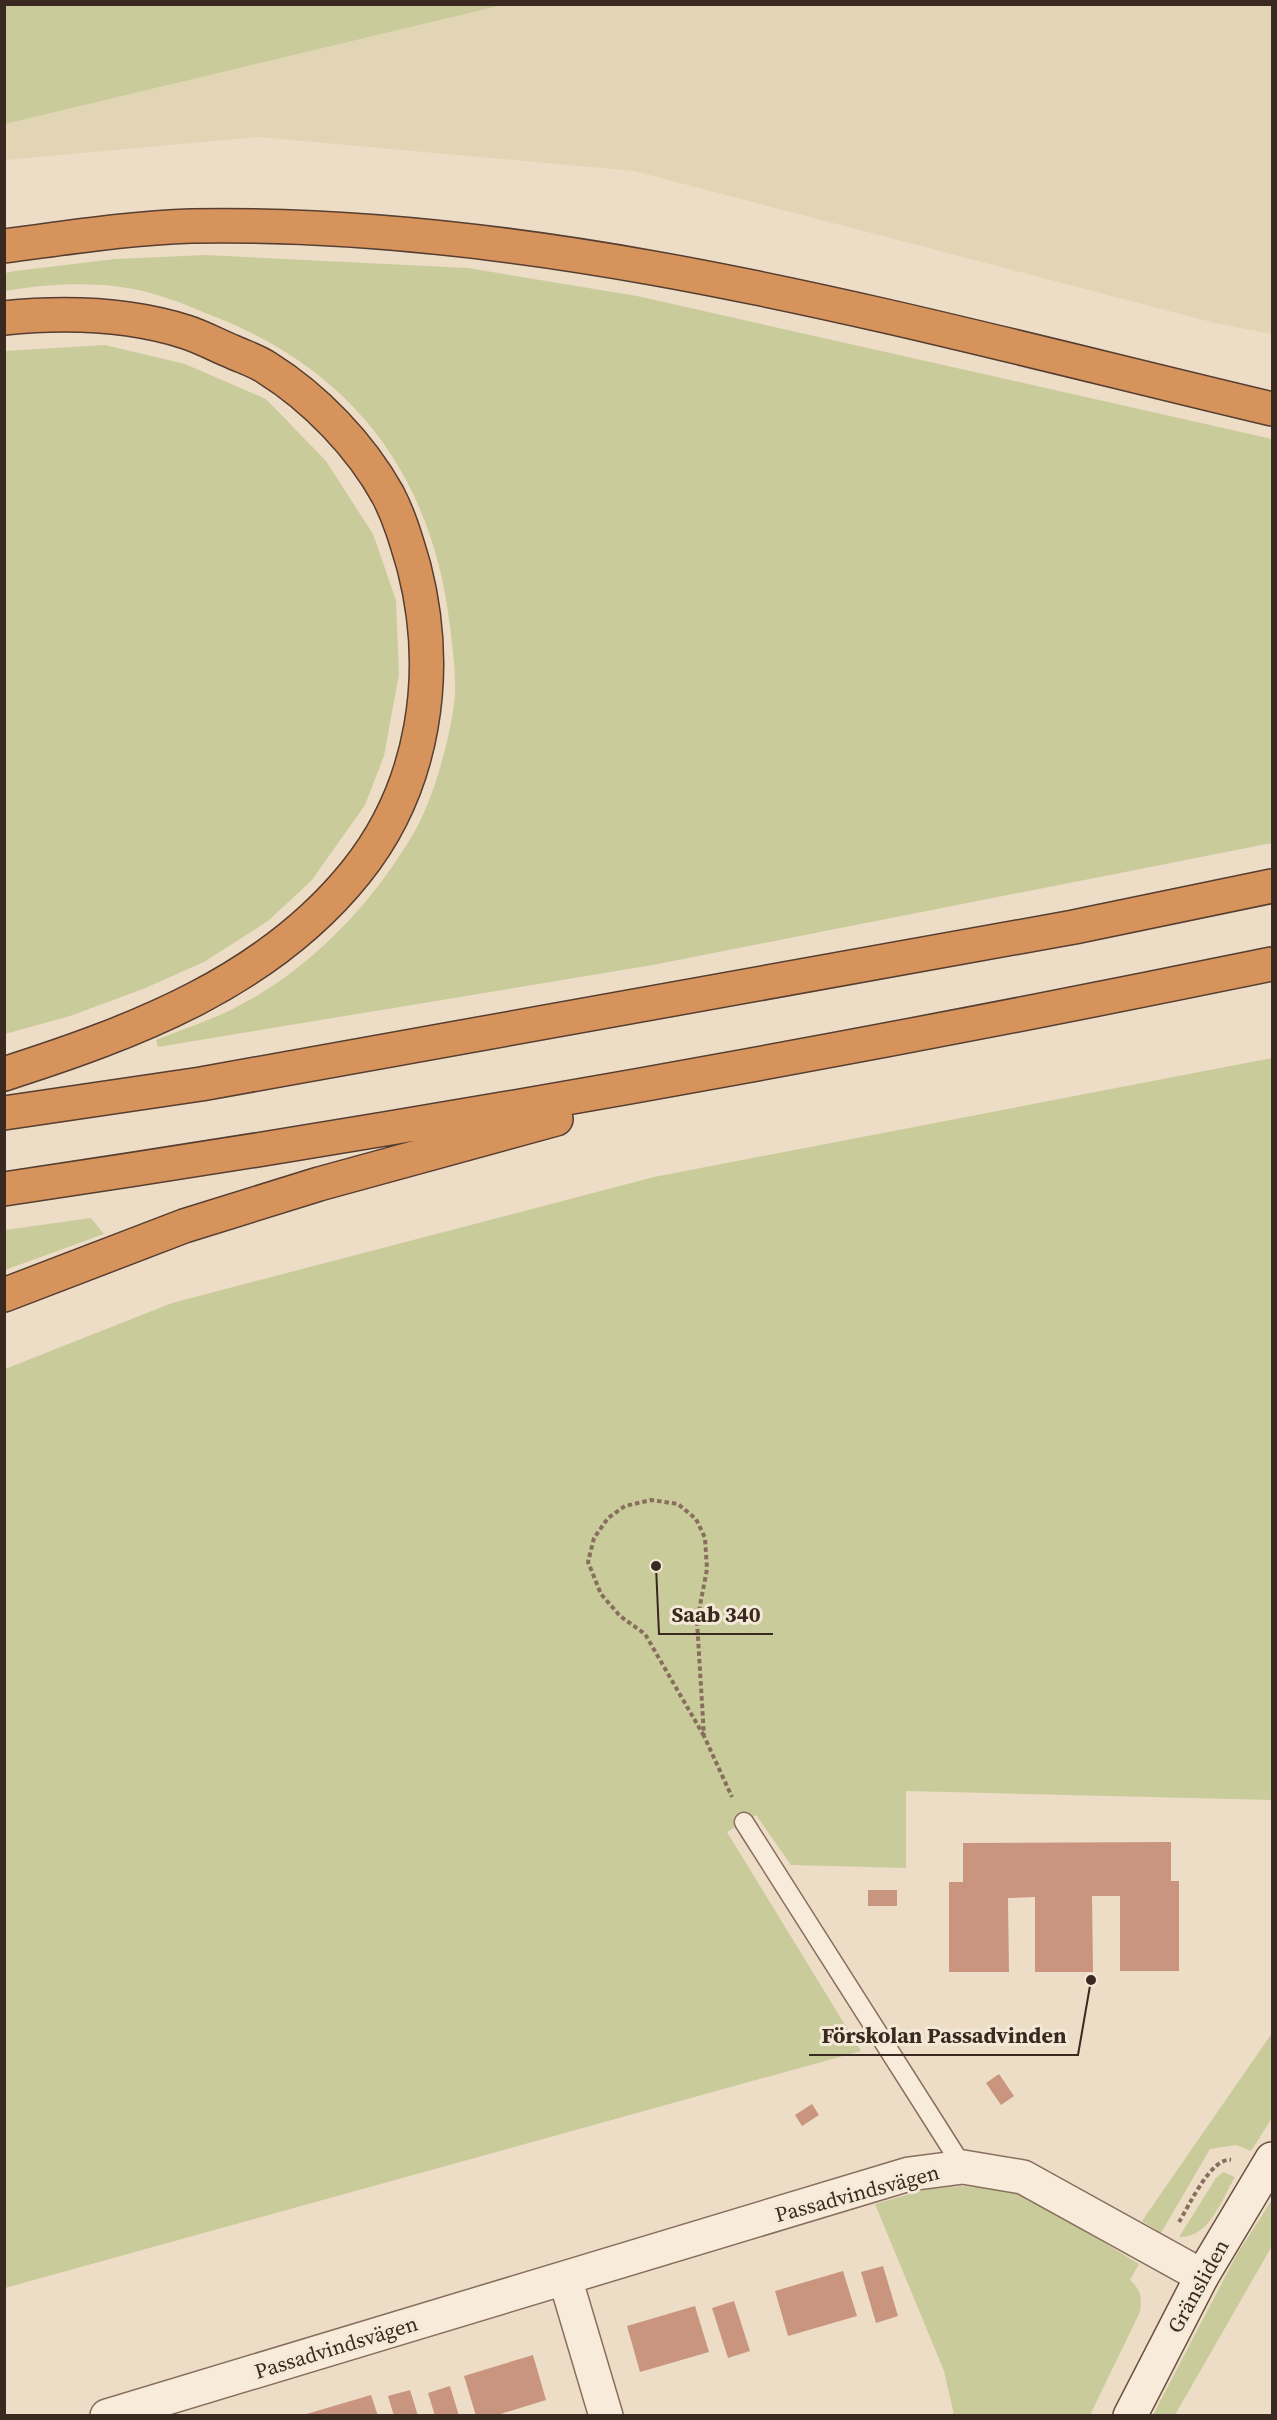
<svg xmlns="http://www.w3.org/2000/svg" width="1277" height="2420" viewBox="0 0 1277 2420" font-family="'Source Serif 4',serif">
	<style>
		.farmland { fill: #e2d5b5 }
		.green { fill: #cacb9b }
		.building { fill: #c9957f }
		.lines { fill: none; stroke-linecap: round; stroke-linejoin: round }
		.lane-casing { stroke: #886f5d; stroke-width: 21 }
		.street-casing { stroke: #886f5d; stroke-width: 36 }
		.secondary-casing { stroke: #6a5040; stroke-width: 36 }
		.highway-casing { stroke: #563e31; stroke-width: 36 }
		.path { stroke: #886f5d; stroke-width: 4; stroke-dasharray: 4.5 3; stroke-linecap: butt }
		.lane { stroke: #f8ebda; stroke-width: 18 }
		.street { stroke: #f8ebda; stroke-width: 33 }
		.secondary { stroke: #f8ebda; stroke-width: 33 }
		.highway { stroke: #d7935c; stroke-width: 33 }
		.labels { text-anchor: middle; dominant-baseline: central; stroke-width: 6; stroke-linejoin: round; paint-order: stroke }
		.street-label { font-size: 21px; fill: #392920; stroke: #f4e8d6 }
		.leader { fill: none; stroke: #392920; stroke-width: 2 }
		.callout-dot { fill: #392920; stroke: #f4e8d6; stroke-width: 2 }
		.callout-label { font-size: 22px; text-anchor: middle; font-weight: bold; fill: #392920; stroke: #f4e8d6; stroke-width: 6; stroke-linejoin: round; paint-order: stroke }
	</style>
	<rect width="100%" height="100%" fill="#edddc7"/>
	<!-- farmland -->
	<path class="farmland" d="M503,5H1272V334L1215,323L634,171L258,137L5,160L4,124Z"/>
	<!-- green -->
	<path class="green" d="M5,4H503V5L5,124Z
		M206,255L468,268L637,296L1272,439V843L653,965L158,1047L156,1040C178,1031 200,1024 222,1014C304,977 372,906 416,829C434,796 449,742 454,704C457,680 453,652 450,627C433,480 357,374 218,318C198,310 178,301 157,295C109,280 54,283 5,291V273L15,271L115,259Z
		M105,345L185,364L266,399L326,461L373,534L396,600L399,674L384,756L365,805L312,880L268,921L204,962L143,989L70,1016L5,1034V351Z
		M1272,1058V1800L906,1791V1868L791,1865L756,1815L727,1832L861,2051L5,2288V1369L172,1303L654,1177Z
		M91,1218L104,1234L5,1270V1230Z
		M1272,2033V2118L1251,2151L1236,2145L1210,2149L1161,2233L1142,2221Z
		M1223,2172L1235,2177C1221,2200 1210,2238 1179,2237L1216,2178Z
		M961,2186L996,2189L1029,2197L1139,2264L1130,2280C1141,2290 1142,2297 1140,2312L1090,2415H954L944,2371L875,2204L927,2189Z
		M1272,2200V2246L1175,2415H1153L1237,2254Z"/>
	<!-- building -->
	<path class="building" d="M1171,1842V1881H1179V1971H1120V1896H1092L1093,1972H1035V1897L1008,1898L1009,1972H949V1882H963V1843Z
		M868,1890H897V1906H868Z
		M999,2074L1014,2096L1001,2105L986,2083Z
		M812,2104L819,2115L802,2126L795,2115Z
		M883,2266L898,2316L876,2323L861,2272Z
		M843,2271L857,2316L788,2336L775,2291Z
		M734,2301L750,2351L728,2358L712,2308Z
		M695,2306L709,2352L640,2372L627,2326Z
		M533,2355L546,2400L494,2416H476L464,2376Z
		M450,2386L459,2416H435L428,2393Z
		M410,2390L418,2416H394L388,2396Z
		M371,2395L378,2416H303V2415Z"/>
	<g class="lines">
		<defs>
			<path id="lane" d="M744,1822L963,2167"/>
			<path id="street" d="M565,2278L606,2416
				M107,2416L909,2174L963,2167L1023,2177L1202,2276"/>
			<path id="secondary" d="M1130,2416L1202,2276L1272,2159"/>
			<path id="highway" d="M4,246C66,238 129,228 191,226C554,219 921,326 1272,409
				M4,318C64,312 129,314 186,332C202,337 218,346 233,352C244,357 257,361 267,368C315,398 361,446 388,495C400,518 407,543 414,567C441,672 425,786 356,872C268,982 135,1032 4,1074
				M4,1113L201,1084L1074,927L1272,886
				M4,1189C429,1126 852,1050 1272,964
				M4,1295L184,1226L319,1184L556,1119"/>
		</defs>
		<!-- lane casing -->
		<use href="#lane" class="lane-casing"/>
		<!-- street casing -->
		<use href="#street" class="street-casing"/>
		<!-- secondary casing -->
		<use href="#secondary" class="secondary-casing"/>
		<!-- highway casing -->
		<use href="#highway" class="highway-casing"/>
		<!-- path -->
		<path class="path" d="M704,1736L645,1634L620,1616L601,1594L588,1562L594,1538L608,1518L625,1506L651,1500L678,1504L696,1519L705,1538L707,1569L697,1621L704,1736L732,1797
			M1179,2222C1189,2206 1211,2157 1231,2160"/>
		<!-- lane -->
		<use href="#lane" class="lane"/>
		<!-- street -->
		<use href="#street" class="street"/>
		<!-- secondary -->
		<use href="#secondary" class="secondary"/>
		<!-- highway -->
		<use href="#highway" class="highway"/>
	</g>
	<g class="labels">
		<!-- street labels -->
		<g class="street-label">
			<text transform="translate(857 2193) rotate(-15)">Passadvindsvägen</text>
			<text transform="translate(1198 2286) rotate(-61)">Gränsliden</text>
			<text transform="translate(336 2347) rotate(-17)">Passadvindsvägen</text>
		</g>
	</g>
	<!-- callouts -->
	<path class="leader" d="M656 1566L659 1634H773M1091 1980L1078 2055H809"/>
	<g class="callout-dot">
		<circle cx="656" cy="1566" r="6"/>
		<circle cx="1091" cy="1980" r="6"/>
	</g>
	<g class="callout-label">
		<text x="716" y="1622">Saab 340</text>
		<text x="944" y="2043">Förskolan Passadvinden</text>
	</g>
	<!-- border -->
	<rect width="1277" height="2420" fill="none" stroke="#392920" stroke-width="12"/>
</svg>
